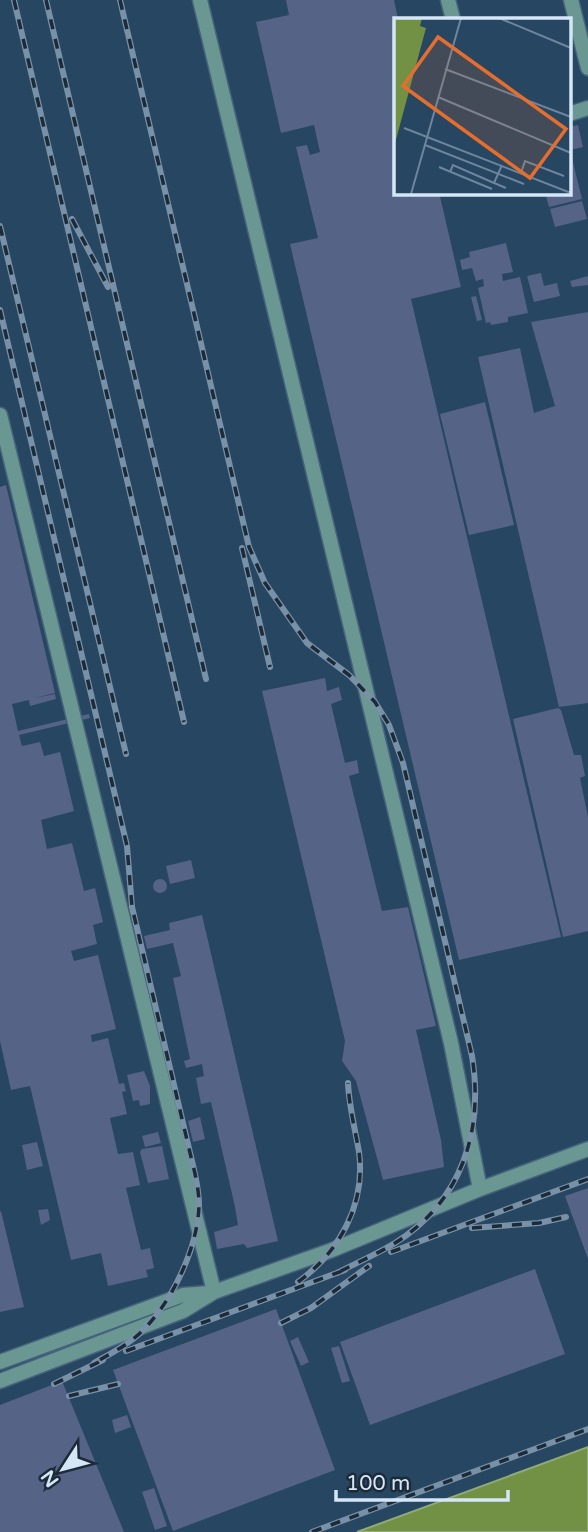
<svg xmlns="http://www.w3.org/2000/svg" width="588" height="1532" viewBox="0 0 588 1532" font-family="'Varela Round',sans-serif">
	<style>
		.water { fill: #739144; stroke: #90aa7a; stroke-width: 2 }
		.building { fill: #556387 }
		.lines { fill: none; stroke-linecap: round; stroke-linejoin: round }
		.minor-casing { stroke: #46637c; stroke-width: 17 }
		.minor { stroke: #6a9792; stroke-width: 14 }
		.rail-casing { stroke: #7891a7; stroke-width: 6 }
		.rail { stroke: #1d2b38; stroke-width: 3.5; stroke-dasharray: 10; stroke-linecap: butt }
		.inset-road { fill: none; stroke: #6d869d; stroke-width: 2 }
		.view { fill: #e56e2f; fill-opacity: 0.15; stroke: #e56e2f; stroke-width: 3.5 }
		.inset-edge { fill: none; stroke: #d5e6f7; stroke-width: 3.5 }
	</style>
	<rect width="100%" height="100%" fill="#274661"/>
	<!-- water -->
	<path class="water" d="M588,1447V1532H357Z"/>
	<!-- building -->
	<path class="building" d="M286,0H394L398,19H396V192H439L461,287L411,299L561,937L459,960L290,244L318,238L296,147L307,145L310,155L320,152L314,125L281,133L256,22L289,15Z
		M578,125L583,147L570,150L582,199L549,207L545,192H569V127Z
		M582,201L587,219L555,227L550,209Z
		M506,243L513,272L502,274L503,281L520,277L528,313L508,317V322L491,325L490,322L486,323L478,288L484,286L483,279L476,281L472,268L462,270L460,260L470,257L469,252Z
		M541,273L544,286L557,283L560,296L534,302L527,276Z
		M588,276V285L572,287L570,281Z
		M476,296L482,320L477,321L471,297Z
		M588,312V703L559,707L478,357L520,348L534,413L555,406L531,322Z
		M485,402L514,525L469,535L440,414Z
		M6,485L55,693L35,698L55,694L56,699L30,706L29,700L12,704L18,731L89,714L90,718L19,735L22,746L40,742L44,756L60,752L74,811L41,820L47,849L72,843L84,891L95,888L103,922L93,925L97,944L71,951L74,961L98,955L116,1029L91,1035L92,1042L108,1038L119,1084L124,1083L126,1091L122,1092L127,1114L110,1118L118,1154L133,1152L140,1185L126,1188L141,1250L150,1248L154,1268L146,1270L148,1277L108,1286L101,1253L71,1260L30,1086L11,1090L0,1041V487Z
		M325,678L327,691L339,687L342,700L331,704L345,763L357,760L359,773L349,776L382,911L408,907L436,1026L416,1030L441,1140L444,1167L383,1180L356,1081L342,1061L345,1041L262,691Z
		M558,708L561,710L574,755H581L585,776L580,778L588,817V931L563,937L513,719Z
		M191,860L195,878L170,884L166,866Z
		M153 886a7 7 0 1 1 14 0a7 7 0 1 1-14 0Z
		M202,915L278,1241L247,1248L244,1244L217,1249L214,1232L238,1225L235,1207L211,1102L201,1104L196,1078L204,1076L202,1064L186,1068L184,1061L190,1059L173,978L181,976L173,943L147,949L144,936L170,930L169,923Z
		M144,1071L150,1086V1104L140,1106L139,1100L133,1101L127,1075Z
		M200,1117L205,1139L193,1142L188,1121Z
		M158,1132L161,1143L145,1147L142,1136Z
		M37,1142L43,1166L27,1170L22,1145Z
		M162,1146L169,1179L148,1183L140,1152L142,1149Z
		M588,1188V1259L565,1196Z
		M48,1209L50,1220L41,1225L38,1210Z
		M1,1211L24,1307L0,1312V1212Z
		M535,1269L565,1354L370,1425L340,1342Z
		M276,1309L335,1470L173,1531L113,1370Z
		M298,1337L309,1362L301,1366L290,1341Z
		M339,1346L350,1381L342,1383L331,1348Z
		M62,1381L124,1532H0V1405Z
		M127,1415L131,1427L115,1433L112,1420Z
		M154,1488L167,1526L155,1530L142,1492Z"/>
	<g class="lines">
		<defs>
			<path id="minor" d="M200,0L451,1043L480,1189
				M448,0L453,19
				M571,0L588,68
				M569,114L588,108
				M0,415L214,1292
				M0,1362L183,1295L209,1293
				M0,1381L183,1311L214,1292L332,1250L480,1189L588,1149"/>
		</defs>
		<!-- minor casing -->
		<use href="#minor" class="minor-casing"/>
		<!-- minor -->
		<use href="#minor" class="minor"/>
		<defs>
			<path id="rail" d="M14,0L184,722
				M46,0L206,679
				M120,0L249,547L265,583L307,643L349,675L375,702L389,725L403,763L472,1056C484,1131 462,1201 395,1243C377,1254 356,1263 337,1273
				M72,219L108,287
				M0,226L126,754
				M0,310L127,846L132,907L191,1157C195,1173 199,1189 199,1205C198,1248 171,1305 139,1334C126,1346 110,1354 94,1363
				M242,548L270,667
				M472,1228L539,1223L566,1217
				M391,1252L588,1179
				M298,1282C339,1252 366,1205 359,1152C355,1129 349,1106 348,1083
				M281,1323L311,1308L369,1266
				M126,1351L345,1270
				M54,1384L103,1360
				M69,1396L118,1384
				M312,1532L588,1429"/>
		</defs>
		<!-- rail casing -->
		<use href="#rail" class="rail-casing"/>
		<!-- rail -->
		<use href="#rail" class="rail"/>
	</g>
	<!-- overview -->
	<g transform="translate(394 18)">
		<rect width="177" height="177" fill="#274661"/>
		<path d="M0,0H28L26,8L32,10L0,129Z" fill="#739144"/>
		<path class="inset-road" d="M105,0L177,30M51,51L177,99M44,79L177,135M10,110L177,175M31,127L130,166M108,147L100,165L112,170M45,149L98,171M56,154L59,147L100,165M127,155L131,143L170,158M17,176L67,0"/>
		<path class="view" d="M44,19L172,111L136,160L9,68Z"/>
		<rect width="177" height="177" class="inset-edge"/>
	</g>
	<!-- north arrow -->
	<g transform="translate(63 1469) rotate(234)" stroke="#1d2b38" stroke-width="5" paint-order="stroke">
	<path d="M0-5L12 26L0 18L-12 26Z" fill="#d5e6f7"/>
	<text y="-10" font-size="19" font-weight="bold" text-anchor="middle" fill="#d5e6f7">N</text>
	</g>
	<!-- scale -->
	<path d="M336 1490v10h172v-10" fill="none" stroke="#d5e6f7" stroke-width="3.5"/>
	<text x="346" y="1490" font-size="21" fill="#d5e6f7" stroke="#1d2b38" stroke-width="5" paint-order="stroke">100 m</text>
</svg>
